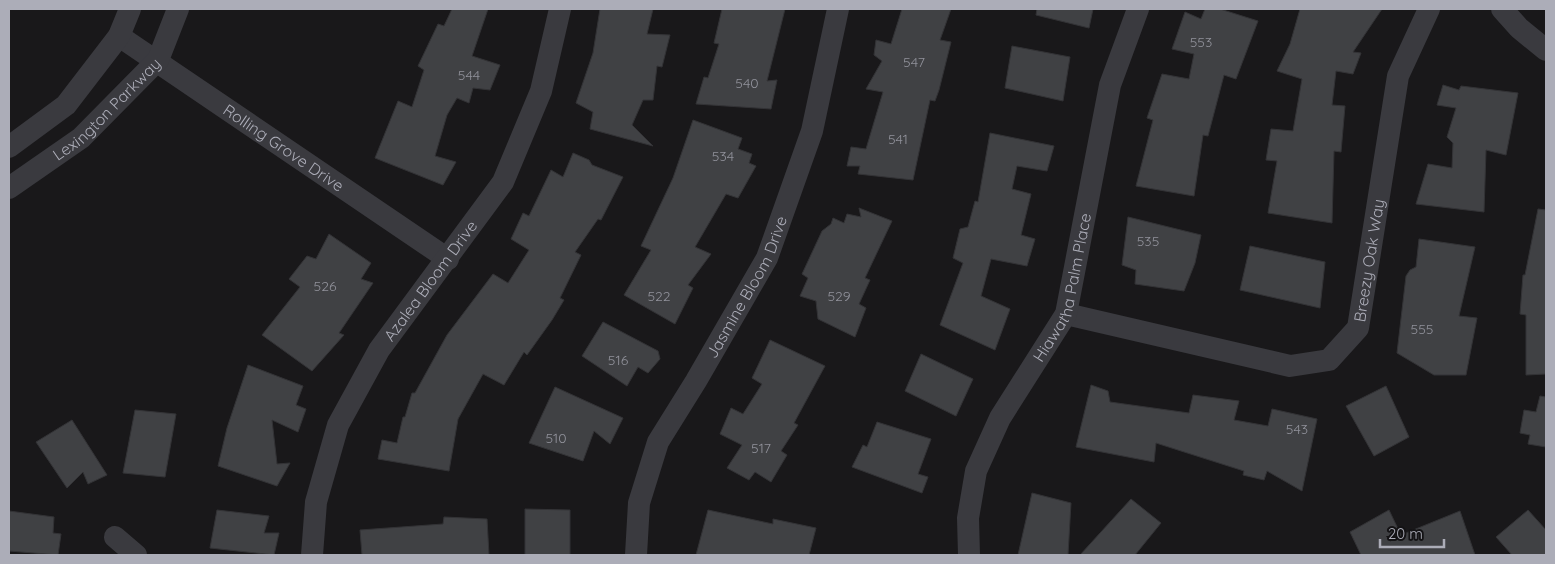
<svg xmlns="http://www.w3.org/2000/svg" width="1555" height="564" viewBox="0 0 1555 564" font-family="Quicksand,sans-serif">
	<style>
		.building { fill: #404144; stroke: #333336 }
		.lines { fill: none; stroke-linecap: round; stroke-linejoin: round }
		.minor { stroke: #3a3a3f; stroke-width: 22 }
		.labels { text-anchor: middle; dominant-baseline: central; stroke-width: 4.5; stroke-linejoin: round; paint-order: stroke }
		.number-label { font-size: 14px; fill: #91929b }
		.street-label { font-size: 16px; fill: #acadb8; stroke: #141315 }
	</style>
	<rect width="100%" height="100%" fill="#19181a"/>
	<!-- building -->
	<path class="building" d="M452,9H488L472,56L500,65L490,90L473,88L469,103L457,98L447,115L435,156L456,162L443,185L375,158L398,101L412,107L424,70L418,66L438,24L444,26Z
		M600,9H653L647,34L670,35L662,67L657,66L653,100H643L632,125L653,146L590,129L593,112L576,103L593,53Z
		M722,9H785L767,81L777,80L771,109L696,104L704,77L708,78L719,44L714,43Z
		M902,9H951L940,40L951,42L939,90L935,101L930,100L913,180L858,174L860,166H847L851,147L866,149L883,92L866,89L882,61L874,55L876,40L891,44Z
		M1037,9H1093L1089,28L1036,15Z
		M1205,9H1220L1258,21L1236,79L1224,75L1208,136L1203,135L1194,196L1136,186L1153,120L1147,118L1162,74L1189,79L1194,54L1172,49L1185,12L1201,19Z
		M1300,9H1382L1353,52L1361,53L1353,74L1336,71L1332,105L1345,106L1341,152L1334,151L1332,223L1268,213L1277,161L1266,160L1271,129L1293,131L1302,79L1277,71L1290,44Z
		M1012,46L1070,57L1063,101L1005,88Z
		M1443,85L1459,90L1461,86L1518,93L1506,155L1486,150L1484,212L1416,204L1428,164L1452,168L1453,143L1447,137L1456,108L1437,105Z
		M693,120L742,138L738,149L752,154L749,163L756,166L738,198L726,194L695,247L711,254L688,285L693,288L675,324L624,295L651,250L641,246L673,178Z
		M990,133L1054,146L1047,171L1017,166L1012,189L1031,194L1021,235L1035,239L1027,266L991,259L981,296L1010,309L995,350L940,325L963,263L953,258L960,229L968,227L975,201L978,202Z
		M573,153L589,160L592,165L623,177L601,220L598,219L575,252L581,255L560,298L564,300L552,320L527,355L524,352L504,385L483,374L458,419L449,471L378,459L382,440L397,443L403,417H405L412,393H415L447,335L493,274L508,283L529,250L511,239L523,213L529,216L551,170L563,177Z
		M859,208L892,221L865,278L870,280L859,304L866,308L855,337L818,319L816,301L800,296L808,278L802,274L822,231L831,224L833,218L844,223L847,214L861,217Z
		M1538,209L1546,210V374L1526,375V315L1520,314L1523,275H1525Z
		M1128,217L1201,235L1195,263L1184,291L1135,284L1136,270L1122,265Z
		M329,234L371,263L361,279L373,283L339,333L344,335L312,371L262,335L300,287L289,279L307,256L316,259Z
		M1419,239L1475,247L1459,316L1477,318L1466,375H1434L1397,353L1406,276L1410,270L1416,267Z
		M1250,246L1325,262L1320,308L1240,290Z
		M603,322L658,351L660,359L648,373L638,367L627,386L582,356Z
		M770,340L825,366L794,423L798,425L781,451L787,455L771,482L755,472L749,480L727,468L742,445L720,434L731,408L743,414L762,384L752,378Z
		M921,354L973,379L956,416L905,391Z
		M248,365L303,386L296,405L306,409L298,432L272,420L277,464L290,463L277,486L218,466L227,428Z
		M1091,385L1108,391L1110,402L1189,413L1193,395L1239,401L1234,420L1268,426L1272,409L1317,419L1302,491L1267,471L1264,480L1243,475L1244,471L1156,443L1154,462L1076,447Z
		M1386,386L1409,437L1374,456L1346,406Z
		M555,387L623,418L610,444L594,431L583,461L529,443Z
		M1540,396L1546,397V447L1528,444L1530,435L1520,433L1524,410L1536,412Z
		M135,410L176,414L165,477L123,473Z
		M72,420L107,475L88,484L83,472L67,488L36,442Z
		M877,422L931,439L918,474L928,477L922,493L852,467L863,445L867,447Z
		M1032,493L1071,503L1068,555H1018Z
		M1131,499L1161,523L1135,555H1080Z
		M525,509L570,510V555H525Z
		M217,510L269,516L264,533H279L274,555L210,548Z
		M708,510L773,524V519L816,528L809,555H696Z
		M1389,510L1401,535L1460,511L1475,555H1361L1350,532Z
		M1528,510L1546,530V555H1512L1496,537Z
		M9,511L54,517L53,533L61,534L58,555L9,551Z
		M444,517L487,519L489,555H362L360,530L443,524Z"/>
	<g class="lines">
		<!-- minor -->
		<g class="minor">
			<path d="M1502,9L1519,28L1546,50"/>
			<path id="s1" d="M119,36L448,259"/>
			<path d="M9,147L66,105L119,36L130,9"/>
			<path id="s2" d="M9,188L81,138L158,60L178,9"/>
			<path id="s3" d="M1066,314L1290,366L1329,360L1358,328L1398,76L1429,9"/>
			<path d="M115,537L136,555"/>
			<path id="s4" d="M312,555L316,502L338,425L379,350L503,182L541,91L560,9"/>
			<path id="s5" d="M636,555L639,503L658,442L696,381L767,258L812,131L838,9"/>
			<path id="s6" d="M969,555L968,518L976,471L1000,418L1066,314L1110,85L1138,9"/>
		</g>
	</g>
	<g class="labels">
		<!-- number labels -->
		<g class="number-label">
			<text x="1201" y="42">553</text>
			<text x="914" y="62">547</text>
			<text x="469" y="75">544</text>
			<text x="747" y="83">540</text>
			<text x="898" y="139">541</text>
			<text x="723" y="156">534</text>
			<text x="1148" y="241">535</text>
			<text x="325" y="286">526</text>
			<text x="659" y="296">522</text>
			<text x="839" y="296">529</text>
			<text x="1422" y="329">555</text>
			<text x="618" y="360">516</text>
			<text x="1297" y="429">543</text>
			<text x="556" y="438">510</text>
			<text x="761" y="448">517</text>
		</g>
		<!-- street labels -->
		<g class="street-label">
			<text stroke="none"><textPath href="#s2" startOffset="126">Lexington Parkway</textPath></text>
			<text stroke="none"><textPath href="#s1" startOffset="199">Rolling Grove Drive</textPath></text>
			<text stroke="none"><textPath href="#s3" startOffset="381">Breezy Oak Way</textPath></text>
			<text stroke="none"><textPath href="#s4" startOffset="305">Azalea Bloom Drive</textPath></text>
			<text stroke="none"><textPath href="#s6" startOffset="290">Hiawatha Palm Place</textPath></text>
			<text stroke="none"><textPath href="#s5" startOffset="295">Jasmine Bloom Drive</textPath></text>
		</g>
	</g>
	<!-- border -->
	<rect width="1555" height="564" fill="none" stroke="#acadb8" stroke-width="20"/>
	<!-- scale -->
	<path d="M1380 539v8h64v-8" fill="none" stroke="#acadb8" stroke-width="2.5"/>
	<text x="1388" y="539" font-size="15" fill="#acadb8" stroke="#141315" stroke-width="4" paint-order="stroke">20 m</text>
</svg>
